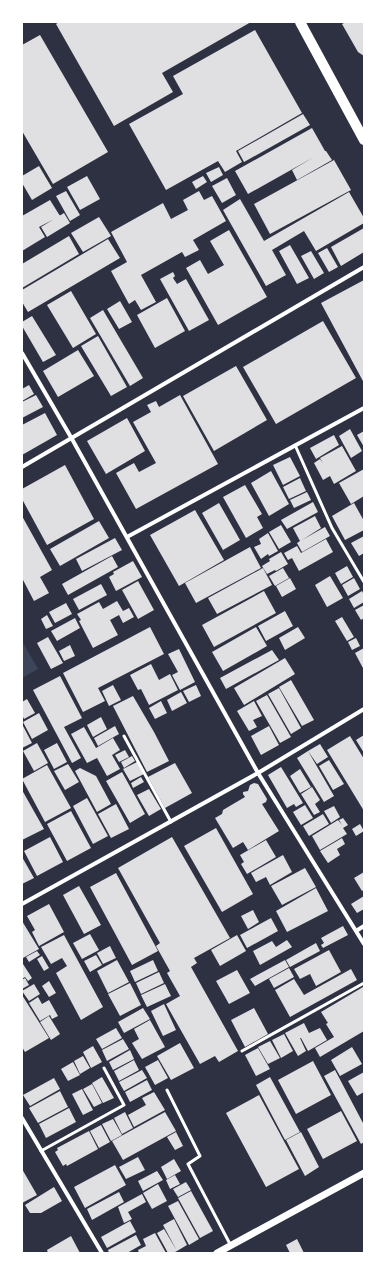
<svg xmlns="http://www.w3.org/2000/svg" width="386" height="1275" viewBox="0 0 386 1275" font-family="Jost,sans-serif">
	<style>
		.green { fill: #3c4559 }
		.building { fill: #e0e0e3 }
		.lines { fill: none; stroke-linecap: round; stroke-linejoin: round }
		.service { stroke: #fff; stroke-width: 3 }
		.minor { stroke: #fff; stroke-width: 4 }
		.tertiary { stroke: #fff; stroke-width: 7 }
		.primary { stroke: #fff; stroke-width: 10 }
	</style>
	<rect width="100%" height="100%" fill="#2d3142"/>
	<!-- green -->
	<path class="green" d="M22,641L38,669L22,678Z"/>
	<!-- building -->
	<path class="building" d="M59,22H251L162,73L173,92L114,126L56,24Z
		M346,22H364V56L358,52L342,24Z
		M255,30L302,113L236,151L242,162L225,172L218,161L166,190L129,124L183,94L173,76Z
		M40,35L108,152L53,184L22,131V45Z
		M303,114L310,125L244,162L238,151Z
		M312,128L325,151H326L332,160L297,180L292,170L314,157L248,194L235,171Z
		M334,160L351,190L270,234L254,204Z
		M39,166L52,188L32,200L22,183V176Z
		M219,167L223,175L211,182L206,173Z
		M87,176L100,199L80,210L67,187Z
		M203,176L207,182L196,189L192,182Z
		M227,178L236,195L222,203L212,186Z
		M66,191L80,215L70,221L56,196Z
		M199,191L204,200L212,196L226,221L193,240L199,250L185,257L182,252L141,275L156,302L141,310L135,300L129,304L111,271L127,262L111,232L163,203L171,219L188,210L183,200Z
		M349,192L364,218V223L316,251L304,231L272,250L286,275L266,286L223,210L240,199L264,241Z
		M50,200L60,216L39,227L45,237L22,251V216Z
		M64,213L70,223L47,237L41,227Z
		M99,217L111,236L83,252L71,233Z
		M364,228V252L341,266L331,247Z
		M229,230L267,297L218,325L186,268L200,260L208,274L224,265L210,241Z
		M69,236L79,254L22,288V264Z
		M108,239L120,258L28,312L22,302V290Z
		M290,245L309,278L297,284L279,251Z
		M327,248L338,267L329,272L318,253Z
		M311,251L324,273L314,279L301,256Z
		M173,272L175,276L173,278L177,284L186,279L209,320L189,331L160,279Z
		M364,280V383L321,303Z
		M71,291L96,334L73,348L47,305Z
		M167,298L185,331L155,348L137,315Z
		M120,301L132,322L119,329L107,309Z
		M103,310L143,378L130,386L90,318Z
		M32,316L56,355L43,362L22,326V322Z
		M323,321L356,378L276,424L243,367Z
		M98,336L127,387L111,396L81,346Z
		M78,350L94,376L58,397L43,371Z
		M236,366L267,420L214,451L183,396Z
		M29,385L34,394L22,401V389Z
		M36,395L43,407L22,418V402Z
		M180,395L218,464L136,509L116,473L134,463L139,472L156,463L133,422L151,412L147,405L156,401L159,407Z
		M45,413L57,435L22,455V425Z
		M127,418L145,451L106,474L87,441Z
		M350,429L362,451L351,458L339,436Z
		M364,431V447L357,435Z
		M334,435L339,445L316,459L310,448Z
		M342,446L356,471L334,484L330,476L323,480L314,463L320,459L323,463L320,458Z
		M290,457L300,476L283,485L273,465Z
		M65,465L94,519L47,545L22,499V489Z
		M364,469V496L351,504L339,483Z
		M271,471L289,504L269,516L251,483Z
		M300,478L306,491L289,499L283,487Z
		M245,485L262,514L257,517L263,528L246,538L223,497Z
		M307,492L311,500L294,508L290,500Z
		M313,502L318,512L287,529L281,520Z
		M219,503L240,540L223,550L202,513Z
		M354,503L364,521V530L345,540L332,516Z
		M195,510L224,560L179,586L150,535Z
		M22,516L52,570L40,577L49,593L34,601L22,578Z
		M315,516L321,528L302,540L325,527L330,536L302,552L297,543L300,541L293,528Z
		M99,521L109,538L60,566L50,549Z
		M281,525L291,542L279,549L269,532Z
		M268,533L278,551L269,556L268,554L261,559L254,547L261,544L259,539Z
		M364,536V553L359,556L351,543Z
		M115,538L122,550L82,571L76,559Z
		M326,539L333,552L299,571L292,558L288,560L284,553L297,546L301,553Z
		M250,547L261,568L196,603L185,583Z
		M281,552L288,564L276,571L275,570L267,574L262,566L270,561L269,559Z
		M112,556L118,567L68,595L62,584Z
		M133,561L142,577L116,591L109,577L114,574L113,572Z
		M347,566L353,577L341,584L335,573Z
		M263,568L272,585L217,614L208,598Z
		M283,568L289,578L275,586L269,576Z
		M330,576L343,598L327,607L315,585Z
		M290,578L296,589L282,597L276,586Z
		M354,578L360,589L348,596L342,585Z
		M138,581L154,610L138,619L122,590Z
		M101,584L107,595L79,610L73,599Z
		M264,591L276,613L214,647L202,625Z
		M362,591L364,595V602L354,608L349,599Z
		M117,601L123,611L129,608L134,617L123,623L119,615L110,620L118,635L93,648L79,621L81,620L77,614L99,602L103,609Z
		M66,603L72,614L55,623L49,612Z
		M364,605V618L361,620L355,610Z
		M285,611L293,626L266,641L258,626Z
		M47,615L53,626L46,629L41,619Z
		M342,617L354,637L347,641L335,621Z
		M75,618L80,628L57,641L51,631Z
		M150,627L164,654L98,688L105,701L83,712L63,673Z
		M256,627L267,646L223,671L212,652Z
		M298,627L305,638L285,650L279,638Z
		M48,637L63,663L51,669L37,643Z
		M356,638L360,646L352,650L348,642Z
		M70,645L75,656L64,661L59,651Z
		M364,648V670L355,653Z
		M179,649L195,682L180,690L172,675L178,672L168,654Z
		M272,650L279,660L226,689L220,678Z
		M285,658L295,674L244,705L234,688Z
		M151,664L159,680L170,674L178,690L149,705L141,689L138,690L130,675Z
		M60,676L82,718L64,727L81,758L72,763L33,690Z
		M291,680L314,720L302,726L279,687Z
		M113,685L121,700L109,706L102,691Z
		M196,685L201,696L189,702L183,691Z
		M279,688L301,728L291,734L268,694Z
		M181,692L187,703L172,711L167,700Z
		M267,695L291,737L280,743L256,701Z
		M133,696L154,732L169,761L147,772L113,706Z
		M27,699L35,713L24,719L22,715V702Z
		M161,701L167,713L155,719L149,708Z
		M254,701L262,716L253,720L257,727L249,731L237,711Z
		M39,713L48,730L32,739L23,722Z
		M101,717L107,729L93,737L87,725Z
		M22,724L32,743L22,748Z
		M115,726L119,734L98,746L94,738Z
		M269,726L279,745L261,755L251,736Z
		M84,727L96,748L113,738L120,750L112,755L120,769L107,776L97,758L87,763L71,734Z
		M364,735V753L356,740Z
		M350,736L364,759V811L327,750Z
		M37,743L48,763L34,771L23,751Z
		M57,743L67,762L54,769L44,750Z
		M320,744L328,757L317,764L308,751Z
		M125,750L129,757L119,762L115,755Z
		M308,751L334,796L324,802L297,758Z
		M132,756L135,761L124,768L121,762Z
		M329,760L344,784L333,790L319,766Z
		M137,762L144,774L130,781L123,769Z
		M175,763L192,793L165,808L148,777Z
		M68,764L79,782L65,790L54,771Z
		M47,765L71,808L45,822L22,779Z
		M281,767L303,803L296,807L294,804L287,808L268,775Z
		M80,768L96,776L111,804L97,812L75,771Z
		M300,769L311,787L300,793L290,776Z
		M122,772L145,814L130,823L106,781Z
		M141,777L144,782L133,788L131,783Z
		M254,783L258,784L267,799L266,802L262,804L279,831L248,850L243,842L233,848L215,818L222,814L223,810L245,797L243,794V792L248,791L250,785Z
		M312,787L320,800L315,804L320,812L314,815L301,794Z
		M149,789L161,809L149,816L137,795Z
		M22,790L44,829L22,840Z
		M87,798L108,836L93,844L73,806Z
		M116,804L129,829L111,838L98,814Z
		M305,805L313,818L301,825L293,812Z
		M334,806L340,817L331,823L324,811Z
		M71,811L91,848L67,861L47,824Z
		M323,814L329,824L309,836L303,826Z
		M343,818L348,825L343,828L347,834L320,850L312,836L338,820L342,825L339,820Z
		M360,824L364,831L356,836L352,829Z
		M216,828L253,894L222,912L184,846Z
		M50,837L63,862L37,876L24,851Z
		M172,837L230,938L194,958L197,963L191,967L238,1051L219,1062L215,1056L200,1064L166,1004L180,996L167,973L170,971L156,946L160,943L118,868Z
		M342,838L345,844L337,849L340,855L328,863L320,851Z
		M266,840L276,857L247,874L241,864L244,862L240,855Z
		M283,855L292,872L270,885L266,877L256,882L251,873Z
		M22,857L34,878L22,884Z
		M305,868L316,887L282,905L271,886Z
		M364,872V890L362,891L354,878Z
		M116,873L158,951L132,965L90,887Z
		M79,886L101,925L84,934L63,895Z
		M316,888L328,911L287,932L276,911Z
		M364,896V909L357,913L351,904Z
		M49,904L64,932L39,946L32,932L35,930L27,916Z
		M253,910L259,922L248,929L241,916Z
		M271,918L278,931L247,948L240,935Z
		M22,921L39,949L23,958L22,957Z
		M343,926L348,935L323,948L321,945L324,943L321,938Z
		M90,934L99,950L82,959L73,943Z
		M64,935L103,1007L81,1020L56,973L67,966L62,958L51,964L41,947Z
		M237,935L246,951L220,966L211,950Z
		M287,940L292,947L260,965L253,951L272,941L276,947Z
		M316,943L320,951L290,967L286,960Z
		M110,946L116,958L103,964L97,953Z
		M329,950L341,972L316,986L310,974L300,979L294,969Z
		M37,951L40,955L29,962L26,957Z
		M96,955L102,965L90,972L84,961Z
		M42,956L49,968L44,971L37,959Z
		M117,960L129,982L108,993L97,971Z
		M153,960L158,971L135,982L130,971Z
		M285,960L289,967L255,986L250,979Z
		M23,964L32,978L28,981L25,977L22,979V965Z
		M289,968L294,977L274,988L269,979Z
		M351,969L357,980L290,1017L275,990L294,979L304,995Z
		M237,970L250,993L229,1004L216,981Z
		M159,972L164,983L141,994L136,983Z
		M25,978L29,985L22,989V980Z
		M49,981L56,993L49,997L42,986Z
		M130,983L141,1005L120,1016L108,994Z
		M34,984L40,994L29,1001L22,991Z
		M165,984L171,996L147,1007L141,995Z
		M363,987L364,989V1002L328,1023L321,1012Z
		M22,995L49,1038L25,1052L22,1047Z
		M38,997L42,1004L49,1000L58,1016L52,1019L50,1015L40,1021L29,1003Z
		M364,1002V1031L320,1057L315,1048L334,1037L326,1024Z
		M164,1004L176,1030L163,1036L151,1011Z
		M143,1008L150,1019L124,1033L118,1022Z
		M254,1008L268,1034L245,1047L231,1020Z
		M49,1016L60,1034L51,1040L40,1022Z
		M150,1020L165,1047L142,1059L132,1043L139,1039L134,1029Z
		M304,1023L309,1033L320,1028L327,1040L308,1051L301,1038H300L306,1051L298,1056L285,1033Z
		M116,1028L122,1038L102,1049L96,1039Z
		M284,1034L293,1051L281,1058L272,1040Z
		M123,1039L129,1049L107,1061L102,1050Z
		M270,1041L280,1058L268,1064L258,1047Z
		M180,1043L194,1068L171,1080L157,1056Z
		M93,1046L102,1062L91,1068L83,1052Z
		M352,1047L362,1064L340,1076L331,1060Z
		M258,1048L270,1069L256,1076L245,1055Z
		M130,1050L134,1059L113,1070L109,1062Z
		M83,1056L90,1068L80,1074L74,1061Z
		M134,1060L139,1070L119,1081L114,1071Z
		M158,1060L168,1078L155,1085L145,1067Z
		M313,1061L331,1095L296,1114L278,1080Z
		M73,1062L80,1075L68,1081L61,1069Z
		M142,1070L147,1078L124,1091L119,1082Z
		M335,1070L364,1125V1142L361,1144L324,1076Z
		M364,1072V1092L357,1096L348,1081Z
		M102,1077L114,1098L103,1103L92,1083Z
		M270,1077L300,1132L285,1140L256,1085Z
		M54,1078L60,1089L30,1106L23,1095Z
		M147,1080L152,1090L130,1102L125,1092Z
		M92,1084L102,1103L94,1107L83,1089Z
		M82,1089L93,1110L83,1115L72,1094Z
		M60,1091L68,1107L38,1123L29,1108Z
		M154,1092L165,1110L134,1127L128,1115L146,1105L142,1098Z
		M259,1095L299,1169L266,1187L226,1113Z
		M69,1108L76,1122L46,1138L39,1124Z
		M341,1111L357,1141L323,1159L307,1129Z
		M125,1112L133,1128L122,1134L114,1118Z
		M165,1112L176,1131L123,1160L112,1141Z
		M113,1119L122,1135L111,1141L102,1124Z
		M101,1125L110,1142L99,1148L90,1131Z
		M89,1131L98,1149L67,1166L66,1164L63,1166L55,1152L58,1150L57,1148Z
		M176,1132L183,1146L175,1150L167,1137Z
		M301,1132L319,1167L305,1176L286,1140Z
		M138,1157L145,1170L126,1179L119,1167Z
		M174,1159L181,1171L167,1179L161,1167Z
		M115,1165L126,1185L85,1208L74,1187Z
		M22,1169L37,1195L22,1203Z
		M157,1171L163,1180L143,1191L138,1181Z
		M175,1175L180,1184L170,1189L166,1180Z
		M186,1182L191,1190L178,1197L173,1189Z
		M158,1184L167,1201L152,1209L143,1193Z
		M54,1187L62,1201L41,1213H30L25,1205Z
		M191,1191L213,1231L200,1238L178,1198Z
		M119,1192L124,1202L92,1220L87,1209Z
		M142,1194L146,1202L128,1212L132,1219L124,1223L118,1207Z
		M178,1201L199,1239L189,1245L168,1206Z
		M174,1219L187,1245L177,1251L163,1225Z
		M130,1221L136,1232L107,1248L101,1237Z
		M164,1229L177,1251L173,1253H168L157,1233Z
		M155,1233L166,1253H139L138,1250L146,1246L143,1239Z
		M136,1235L141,1245L127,1253H109L108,1250Z
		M71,1236L80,1253H48L47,1250Z
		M297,1239L304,1253H290L286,1245Z"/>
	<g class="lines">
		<!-- service -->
		<path class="service" d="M295,445L332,528L364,582
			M124,736L171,822
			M242,1051L364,983
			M167,1090L200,1156L188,1164L231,1246
			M41,1151L124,1105L104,1068"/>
		<!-- minor -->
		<path class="minor" d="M22,353L72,439L258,773L364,944
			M22,467L364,267
			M127,537L364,408
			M22,904L258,773L364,709
			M356,931L364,926
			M22,1118L102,1253"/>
		<!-- tertiary -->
		<path class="tertiary" d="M217,1253L364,1173"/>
		<!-- primary -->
		<path class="primary" d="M300,22L364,140"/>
	</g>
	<!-- border -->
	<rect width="386" height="1275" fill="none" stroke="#ffffff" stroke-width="46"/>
</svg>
